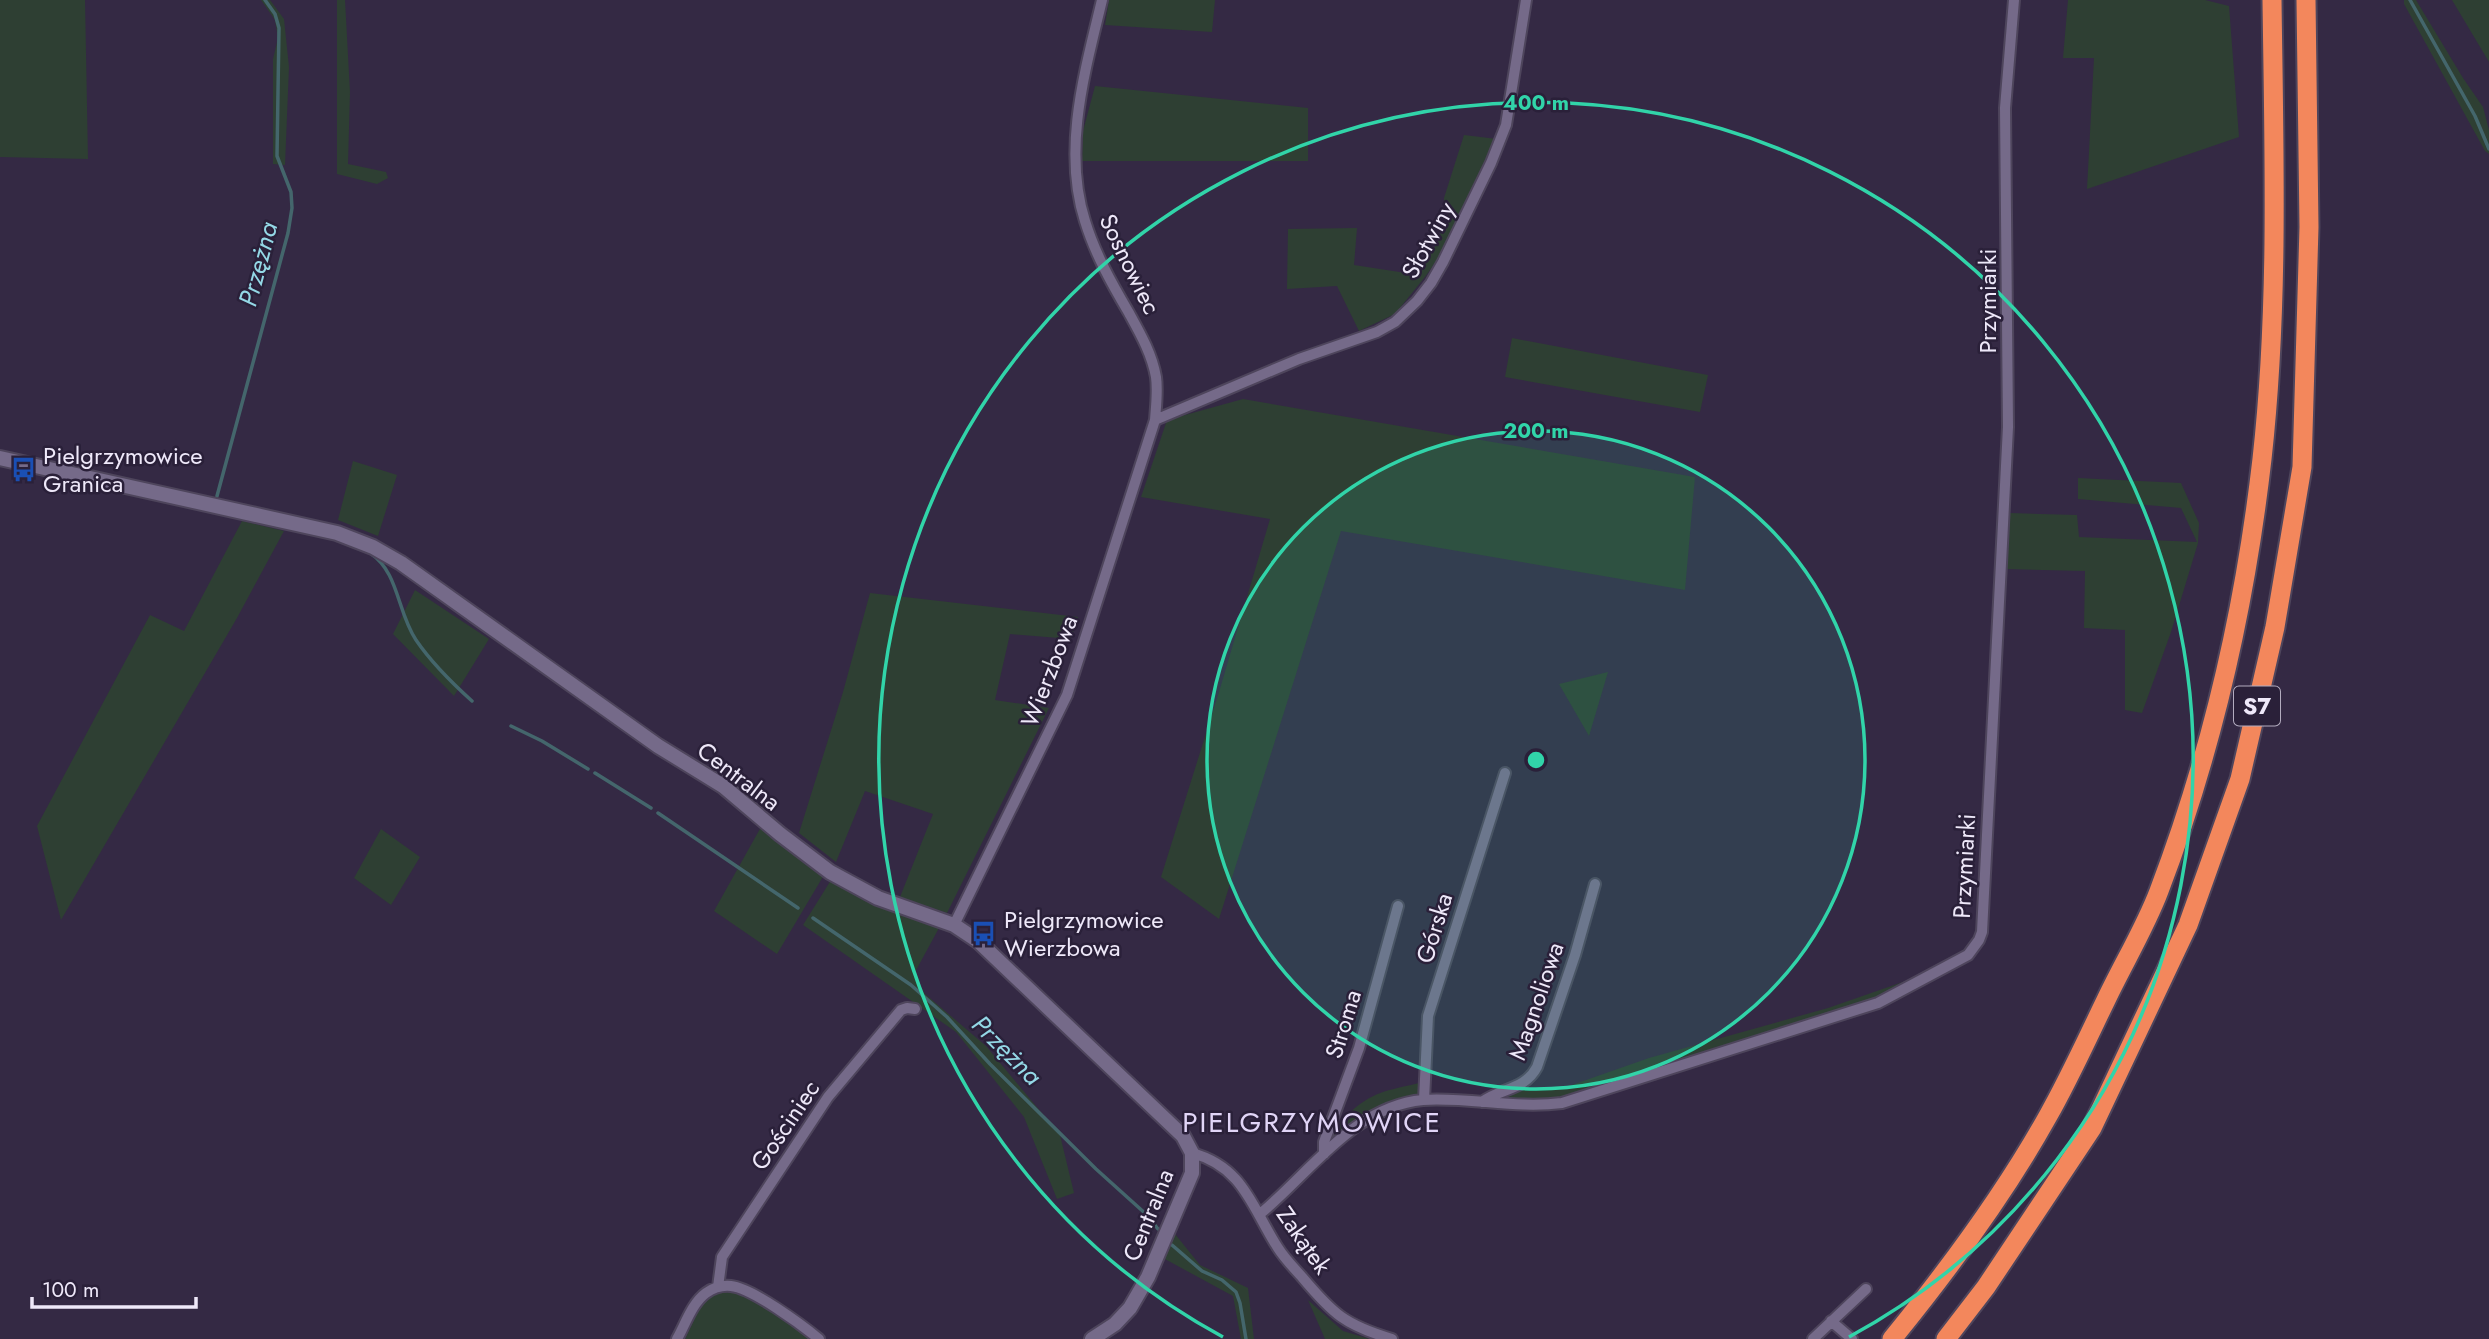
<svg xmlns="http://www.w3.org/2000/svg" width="2489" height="1339" viewBox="0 0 2489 1339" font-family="Jost,sans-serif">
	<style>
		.green { fill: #2e3f33 }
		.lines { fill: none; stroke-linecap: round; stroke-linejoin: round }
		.stream { stroke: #44666c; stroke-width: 3.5 }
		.street-casing { stroke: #4e455c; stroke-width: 14 }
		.secondary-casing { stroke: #4e455c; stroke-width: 18 }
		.highway-casing { stroke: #4e455c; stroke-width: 23 }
		.street { stroke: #756a89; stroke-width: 10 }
		.secondary { stroke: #756a89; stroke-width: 14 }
		.highway { stroke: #f3875c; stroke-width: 19 }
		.ring { fill: none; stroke: #31d4a9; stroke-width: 3.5 }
		.labels { text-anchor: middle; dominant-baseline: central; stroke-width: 5; stroke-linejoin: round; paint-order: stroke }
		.shield { fill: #2a2039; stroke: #b3acbf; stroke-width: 2 }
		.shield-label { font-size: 23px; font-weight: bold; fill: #eee8f9 }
		.street-label { font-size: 24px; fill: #eee8f9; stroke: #2a2039 }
		.poi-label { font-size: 24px; fill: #eee8f9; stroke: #2a2039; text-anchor: start }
		.water-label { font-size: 26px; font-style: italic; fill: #94d8e6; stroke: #2a2039 }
		.quarter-label { font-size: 28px; letter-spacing: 2px; fill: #e1d5f7; stroke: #2a2039 }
		.centre { fill: #31d4a9; stroke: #2a2039; stroke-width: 3.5 }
		.ring-label { font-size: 21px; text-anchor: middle; font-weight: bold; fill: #31d4a9; stroke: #2a2039; stroke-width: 5; stroke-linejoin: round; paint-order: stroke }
	</style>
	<rect width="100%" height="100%" fill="#342944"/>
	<!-- green -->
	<path class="green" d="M0,0H85L88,159L0,157Z
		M261,0H270L284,19L289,67L285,165L273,164V59L278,38L275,20Z
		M337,0H345L350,92L348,164L386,172L388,178L377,184L337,174Z
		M1109,0H1215L1212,32L1105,25Z
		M2068,0H2205L2229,6L2239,137L2087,189L2094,58H2063Z
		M2404,0H2416L2463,78L2483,107L2489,130V154L2485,151L2404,4Z
		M2452,0H2489V62Z
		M1095,86L1308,108V161H1082L1083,131Z
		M1464,135L1497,139L1449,243L1425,277L1395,314L1359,331L1337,286L1287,289L1288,229L1357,228L1354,265L1419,275L1439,239L1444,221V198Z
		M1512,338L1708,375L1700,412L1505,377Z
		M1243,399L1695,477L1685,590L1341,531L1219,919L1161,877L1219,692L1270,519L1141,497L1167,420Z
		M353,461L397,475L378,536L338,520Z
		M2078,478L2181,483L2199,523L2198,543L2171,632L2142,713L2125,710V630L2084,628L2085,571L2005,569L2009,513L2077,515L2079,537L2197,542L2181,508L2078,499Z
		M242,521L284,531L237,618L61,920L37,826L150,615L184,631Z
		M415,590L489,639L454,696L393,634Z
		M870,593L1078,617L1071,639L1010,634L995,700L1049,708L947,913L900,897L933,814L865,791L836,862L799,833L843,692Z
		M1608,672L1589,736L1559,684Z
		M761,827L824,875L777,954L714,911Z
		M381,829L420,857L391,905L354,878Z
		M831,880L939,928L914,974L924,993L986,1046L1060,1135L1074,1193L1057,1199L1024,1117L956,1032L803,925Z
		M1920,976L1870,1002L1561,1098L1532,1101L1491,1099L1525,1089L1569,1086L1649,1058L1828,1008Z
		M1419,1083L1418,1097C1384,1097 1356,1122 1330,1143C1332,1129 1337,1124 1347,1115C1373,1091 1386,1091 1419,1083Z
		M1175,1234L1200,1265L1248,1288L1254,1339H1241L1233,1296L1163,1258Z
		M730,1289C761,1300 786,1318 811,1339H685C697,1316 702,1292 730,1289Z
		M1308,1300L1343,1331L1370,1339H1325Z"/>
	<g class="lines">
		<!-- stream -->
		<path class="stream" d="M2410,0L2475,116L2489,149
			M217,496L288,233L292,208L291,192L277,156L279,28L275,14L265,0
			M370,553C399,572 397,612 416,640C431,662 452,683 472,701
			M511,726L542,741L588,769
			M595,773L651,808
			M658,813L798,908
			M813,918L911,985L947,1017L990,1064L1096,1169L1147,1215L1158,1229
			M1172,1245L1202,1271L1222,1280L1236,1292L1240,1303L1246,1339"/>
		<defs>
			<path id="street" d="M1155,420L1299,359L1377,332L1395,322L1417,301L1431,283L1443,262L1491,163L1506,125L1526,0
				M954,925L1067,695L1155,420C1156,406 1158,391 1156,377C1152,354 1140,333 1129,313C1112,284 1095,254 1085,221C1062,149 1085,71 1102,0
				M1424,1100L1428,1016L1505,773
				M1482,1102C1501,1088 1525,1090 1537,1067L1575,955L1595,884
				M1192,1153C1244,1167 1252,1208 1278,1248C1285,1259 1294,1268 1302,1277C1333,1314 1345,1325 1392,1339
				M1324,1154V1142L1359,1048L1398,906
				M1260,1214C1309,1174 1354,1106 1423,1100C1469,1097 1516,1109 1562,1103L1878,1003L1968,955L1979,940L1982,932L2008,427L2005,108L2014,0
				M718,1287L722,1257L828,1097L901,1010L907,1008L915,1009
				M1831,1321L1852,1339
				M677,1339C685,1325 692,1303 706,1293C713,1288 722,1285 731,1286C752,1288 802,1325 819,1339
				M1813,1339L1866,1289"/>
			<path id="secondary" d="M0,458L337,533L373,547L401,563L658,746L723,786L780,834L830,872L878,898L954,925L978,941L1183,1136L1192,1153V1173L1148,1277L1130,1308L1115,1324L1092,1339"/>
			<path id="highway" d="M1892,1339C1949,1269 2004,1195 2048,1116C2069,1079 2087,1039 2106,1000C2123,964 2145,928 2159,891C2212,752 2245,607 2262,459C2279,307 2274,153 2272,0
				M1946,1339L1986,1287L2092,1128L2188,925L2240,779L2275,627L2302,467L2309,227L2306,0"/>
		</defs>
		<!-- street casing -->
		<use href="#street" class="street-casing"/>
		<!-- secondary casing -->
		<use href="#secondary" class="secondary-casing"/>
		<!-- highway casing -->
		<use href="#highway" class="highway-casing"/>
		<!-- street -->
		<use href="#street" class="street"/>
		<!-- secondary -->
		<use href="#secondary" class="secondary"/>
		<!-- highway -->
		<use href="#highway" class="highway"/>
	</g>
	<!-- distance rings -->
	<circle cx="1536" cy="760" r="329" fill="#31d4a9" fill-opacity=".12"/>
	<g class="ring">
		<circle cx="1536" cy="760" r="329"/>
		<path d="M1223 1337A657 657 0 1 1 1849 1337"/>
	</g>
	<!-- icons -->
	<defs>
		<symbol id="bus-bare" viewBox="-9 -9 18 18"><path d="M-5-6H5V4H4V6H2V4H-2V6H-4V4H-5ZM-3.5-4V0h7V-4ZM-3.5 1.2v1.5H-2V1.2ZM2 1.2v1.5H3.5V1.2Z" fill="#1a4fb4" stroke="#2a2039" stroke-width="2.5" paint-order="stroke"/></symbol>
	</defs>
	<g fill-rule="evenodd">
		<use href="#bus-bare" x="6" y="452" width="35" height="35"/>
		<use href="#bus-bare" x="966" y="916" width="35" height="35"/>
	</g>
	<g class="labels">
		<!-- shield labels -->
		<rect class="shield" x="2234" y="686.5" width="46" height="39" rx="5"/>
		<g class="shield-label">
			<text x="2257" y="706">S7</text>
		</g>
		<!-- street labels -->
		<g class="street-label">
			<text transform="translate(1428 240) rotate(-61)">Słotwiny</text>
			<text transform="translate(1130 264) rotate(64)">Sosnowiec</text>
			<text transform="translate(1987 301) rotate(-90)">Przymiarki</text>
			<text transform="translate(1049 671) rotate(-69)">Wierzbowa</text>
			<text transform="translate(739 776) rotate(37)">Centralna</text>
			<text transform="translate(1964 866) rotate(-87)">Przymiarki</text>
			<text transform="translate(1434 928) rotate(-73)">Górska</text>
			<text transform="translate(1536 1001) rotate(-71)">Magnoliowa</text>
			<text transform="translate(1343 1024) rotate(-73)">Stroma</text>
			<text transform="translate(785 1125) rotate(-56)">Gościniec</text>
			<text transform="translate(1148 1215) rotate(-68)">Centralna</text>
			<text transform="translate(1304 1240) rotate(55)">Zakątek</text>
		</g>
		<!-- poi labels -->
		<g class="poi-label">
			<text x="43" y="455">Pielgrzymowice<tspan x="43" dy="28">Granica</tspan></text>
			<text x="1004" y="919">Pielgrzymowice<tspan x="1004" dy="28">Wierzbowa</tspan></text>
		</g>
		<!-- water labels -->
		<g class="water-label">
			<text transform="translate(258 264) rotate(-75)">Przężna</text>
			<text transform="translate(1007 1050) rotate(45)">Przężna</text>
		</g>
		<!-- quarter labels -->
		<g class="quarter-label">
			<text x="1312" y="1122">PIELGRZYMOWICE</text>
		</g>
	</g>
	<circle cx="1536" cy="760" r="10" class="centre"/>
	<g class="ring-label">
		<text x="1536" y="110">400 m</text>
		<text x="1536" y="438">200 m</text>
	</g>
	<!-- scale -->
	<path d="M32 1297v10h164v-10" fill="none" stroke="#eee8f9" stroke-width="3.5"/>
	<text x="42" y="1297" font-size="21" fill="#eee8f9" stroke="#2a2039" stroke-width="5" paint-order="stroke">100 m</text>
</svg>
